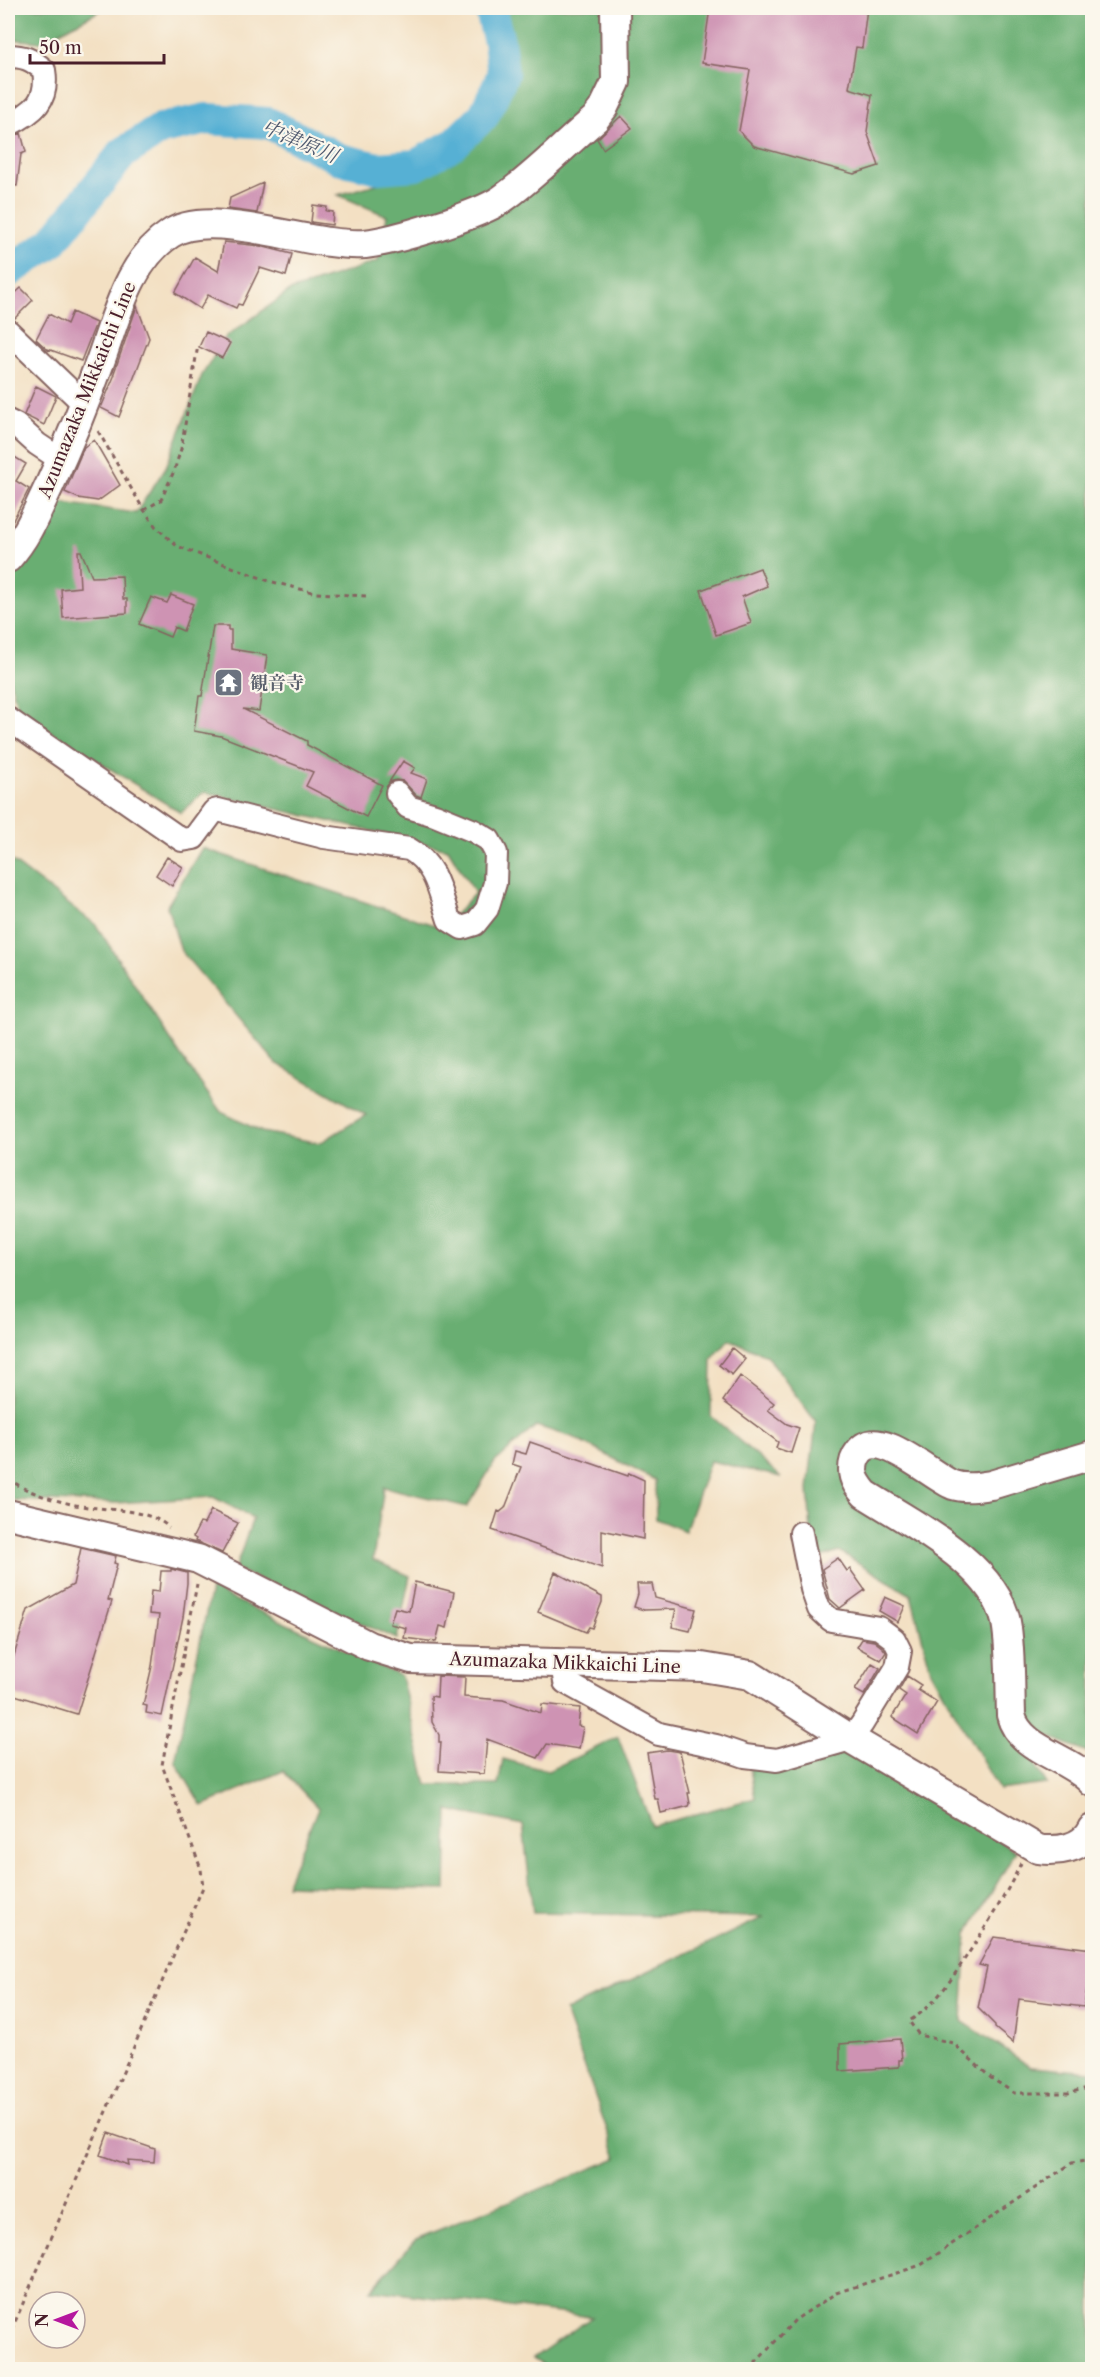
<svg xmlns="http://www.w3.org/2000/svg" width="1100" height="2377" viewBox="0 0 1100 2377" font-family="'Libre Caslon Text','Noto Serif JP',serif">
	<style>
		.forest { fill: #69ae72; stroke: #5a664e; stroke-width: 1.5 }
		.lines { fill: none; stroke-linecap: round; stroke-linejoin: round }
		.river { stroke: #56b0d4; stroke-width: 32 }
		.building { fill: #ce93b3 }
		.minor-casing { stroke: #856360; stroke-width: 26 }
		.major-casing { stroke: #856360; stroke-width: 32 }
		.path { stroke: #856360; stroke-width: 3; stroke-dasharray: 4.5 4.5; stroke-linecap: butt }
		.minor { stroke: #fff; stroke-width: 22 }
		.major { stroke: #fff; stroke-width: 28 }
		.labels { text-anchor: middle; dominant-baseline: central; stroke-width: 4.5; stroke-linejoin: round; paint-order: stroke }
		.street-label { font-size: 18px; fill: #4a1f2b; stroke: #fbf7ec }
		.worship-label { font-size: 18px; font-weight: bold; fill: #5b616d; stroke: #fbf7ec; text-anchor: start }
		.water-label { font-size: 20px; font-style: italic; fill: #4f596f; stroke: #fbf7ec }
	</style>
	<rect width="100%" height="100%" fill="#fbf7ec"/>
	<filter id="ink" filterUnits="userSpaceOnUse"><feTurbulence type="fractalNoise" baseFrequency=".0167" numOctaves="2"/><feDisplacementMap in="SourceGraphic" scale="12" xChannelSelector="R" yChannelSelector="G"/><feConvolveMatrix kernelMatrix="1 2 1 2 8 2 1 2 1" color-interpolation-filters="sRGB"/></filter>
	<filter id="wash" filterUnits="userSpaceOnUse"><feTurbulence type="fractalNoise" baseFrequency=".008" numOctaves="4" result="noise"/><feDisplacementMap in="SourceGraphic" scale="24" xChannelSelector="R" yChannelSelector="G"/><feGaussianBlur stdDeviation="1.35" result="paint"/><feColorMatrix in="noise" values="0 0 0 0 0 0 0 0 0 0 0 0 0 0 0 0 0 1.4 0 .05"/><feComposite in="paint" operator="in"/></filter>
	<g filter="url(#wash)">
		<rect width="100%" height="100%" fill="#f3e0c3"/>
		<!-- forest -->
		<path class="forest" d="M8,8H105L41,42L8,39Z
			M498,8H1092V1754L1009,1721L1047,1784L999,1790L931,1671L911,1595L839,1551L813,1560L808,1489L816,1422L766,1355L729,1339L712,1359L711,1416L781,1477L710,1461L685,1531L656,1519L655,1480L572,1437L536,1426L494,1463L467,1507L384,1487L373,1560L410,1576L397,1639L235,1569L253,1518L213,1497L116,1503L8,1500V858L96,925L181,1056L221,1112L262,1132L320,1143L366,1115L276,1063L181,951L167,906L202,848L443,928L475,893L448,849L204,792L181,813L19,712L8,674V566L56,502L136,513L166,467L202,375L226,337L290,291L378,261L387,216L338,195L453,162L499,108L513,64Z
			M211,1589L401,1676L427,1785H498L503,1759L548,1771L618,1737L652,1826L755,1798L749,1763L850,1749L1016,1851L967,1934L962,2021L1031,2067L1092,2072V2369H550L533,2358L592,2317L371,2290L416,2239L617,2158L565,2011L764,1917L533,1913L523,1825L448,1810L446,1890L286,1885L318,1808L283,1771L202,1806L175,1761Z"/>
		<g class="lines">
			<!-- river -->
			<path class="river" d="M8,272L52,242L123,153L161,129L207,119L268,123L340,159L378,168L416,165L454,144L484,115L503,74L499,41L490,8"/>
		</g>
		<g id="blocks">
			<!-- building -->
			<path class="building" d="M710,8H867L862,48L856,47L849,88L872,95L867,132L879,166L854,174L754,146L739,131L750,70L702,63Z
				M621,116L632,128L603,149L597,139Z
				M21,133L26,152L21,154L17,186L8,185V138Z
				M263,183L257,213L228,209L230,198Z
				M313,205L327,207L326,211L333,212L332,225L311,222Z
				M224,242L260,246L292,254L286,276L260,268L242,305L238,304L236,308L208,295L200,309L175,293L195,257L218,271Z
				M21,288L33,300L14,319L8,318V300Z
				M137,306L149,338L119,417L101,408L115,374L114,373Z
				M72,312L96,323L81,361L48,349V350L36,339L49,314L67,324Z
				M206,332L230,343L222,358L199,347Z
				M36,386L56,396L44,425L24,415Z
				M94,440L120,485L98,501L78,498L65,492L84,447Z
				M8,453L26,464L16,481L29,489L8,530Z
				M78,551H81L92,577L122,576L123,599H127V613L63,618L61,589L80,587Z
				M760,568L767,586L742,597L751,623L716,635L701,590Z
				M171,595L193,604L183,631L174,627L170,637L139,624L151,597L167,603Z
				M213,626H228V630H231V649L267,655L259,711L243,709L307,741V745L382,785L366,817L306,786L313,772L221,736L194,731L199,696H202Z
				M403,761L415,768L411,773L427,779L421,797L416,795L403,781L396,780L389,782Z
				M167,857L183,867L172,886L156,875Z
				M732,1348L745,1359L732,1375L719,1365Z
				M740,1376L774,1403L768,1410L787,1424L799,1428L791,1453L776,1448L778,1442L723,1401Z
				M530,1442L628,1476L629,1473L644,1480L643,1539L602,1530V1568L492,1530L498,1511L500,1512L505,1508L521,1467L512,1464L515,1451L526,1454Z
				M211,1510L238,1523L222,1553L195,1541L196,1539L193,1537L200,1523L204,1524Z
				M81,1548L116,1556L114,1563L117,1564L108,1600L112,1601L77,1714L8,1693V1675L28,1610L73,1585Z
				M838,1558L847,1571L850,1569L865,1590L840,1608L830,1599L822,1569Z
				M171,1569L187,1573V1583L183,1617L162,1716L146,1713L147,1706L143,1705L152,1666L159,1615L149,1614L151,1591L159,1592L161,1571H171Z
				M555,1572L602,1597V1602L592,1628L589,1627L586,1632L538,1612Z
				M415,1582L454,1592L447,1628L440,1626L436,1642L404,1638L406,1628L390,1624L395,1608L409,1611Z
				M637,1584H652L655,1598L696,1609L690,1631L672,1627L676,1609L644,1610L634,1607L638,1594Z
				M885,1597L905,1606L898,1622L879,1611Z
				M862,1639L874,1641L883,1648L886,1652L881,1660L857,1647Z
				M872,1663L880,1668L864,1695L855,1690Z
				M438,1676L465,1677L464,1697L503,1700L541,1713L542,1704L580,1708L578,1726L583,1727L579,1749L547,1744L538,1758L487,1739L484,1774L439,1771L441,1742H439V1735L432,1722L431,1696L437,1697Z
				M907,1676L921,1685L918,1690L937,1702L918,1734L892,1717L906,1695L899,1690Z
				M667,1750L680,1752L690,1793H688L690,1804L689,1806L661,1813L658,1799H655L647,1753Z
				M994,1937L1092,1949V1988L1087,1987L1084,2007L1019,1999L1013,2043L995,2028V2025L978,2008L987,1967L979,1965Z
				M900,2039L902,2060H899V2067L840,2071V2044Z
				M108,2133L155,2149L154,2162L127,2160L128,2165L100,2155Z"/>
		</g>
	</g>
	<g filter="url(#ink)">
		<use href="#blocks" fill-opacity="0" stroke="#856360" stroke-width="1.5"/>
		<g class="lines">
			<defs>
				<path id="minor" d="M8,56C24,56 31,59 44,70C49,101 34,112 8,125
					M8,331L80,400L84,406
					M8,421L16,425L37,444L61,460
					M8,719L182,840L194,838L214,811L218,810L324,837L409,849C436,864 440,893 449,920L462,928L475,924L487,909L495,883L496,853L489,840L474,831L435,815L408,807L397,793
					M562,1664L565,1682L659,1734L716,1746L745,1756L777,1760L851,1739L862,1724L897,1667L900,1651L894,1639L879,1628L831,1620L819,1609L812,1589L801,1533"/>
				<path id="major" d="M8,558C29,534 36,513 50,484C69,443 86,401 101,359C117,315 129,261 170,234C210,206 311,248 365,244C393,241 480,215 502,199C535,176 564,145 595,119L604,107L616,82L615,8
					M1092,1455L991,1485C978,1487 965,1489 953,1485C932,1477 878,1425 859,1452C855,1457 853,1464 853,1470C853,1480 859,1487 865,1494C912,1524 994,1564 1006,1622C1011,1648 1010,1687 1011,1715C1019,1750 1070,1757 1092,1782
					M8,1514L198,1559L369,1646L411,1659L702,1667L750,1675L851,1739L1038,1849C1057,1852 1083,1849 1092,1829"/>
			</defs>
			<!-- minor casing -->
			<use href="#minor" class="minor-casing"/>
			<!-- major casing -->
			<use href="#major" class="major-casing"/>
			<!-- path -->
			<path class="path" d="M98,431L142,507L156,527L177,546L269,581L316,593L367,596
				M144,510L161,500L174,471L181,449L198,345
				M8,1478C24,1492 59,1502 81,1506C105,1510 153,1509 169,1528
				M1021,1863C1007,1893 990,1920 972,1948C953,1976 938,2004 909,2021L919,2035L953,2043L991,2078L1014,2093H1068L1092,2087
				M8,2338L203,1887L201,1869L162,1765L197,1584
				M749,2370L795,2320L836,2293L921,2265L1072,2163L1092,2160"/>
			<!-- minor -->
			<use href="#minor" class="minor"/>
			<!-- major -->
			<use href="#major" class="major"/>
		</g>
	</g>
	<!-- icons -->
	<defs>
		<symbol id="temple-square" viewBox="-11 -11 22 22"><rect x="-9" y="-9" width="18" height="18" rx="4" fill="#6b7280" stroke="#fbf7ec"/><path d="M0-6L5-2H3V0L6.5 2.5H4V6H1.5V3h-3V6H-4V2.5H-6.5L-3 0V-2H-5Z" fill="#fff"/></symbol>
	</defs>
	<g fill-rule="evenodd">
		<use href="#temple-square" x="212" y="666" width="33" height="33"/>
	</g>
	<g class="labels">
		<!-- street labels -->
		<g class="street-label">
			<text transform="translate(87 390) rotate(-68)">Azumazaka Mikkaichi Line</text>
			<text transform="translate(565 1663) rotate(2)">Azumazaka Mikkaichi Line</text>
		</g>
		<!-- worship labels -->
		<g class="worship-label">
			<text x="250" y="683">観音寺</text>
		</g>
		<!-- water labels -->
		<g class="water-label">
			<text transform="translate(300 141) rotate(23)">中津原川</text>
		</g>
	</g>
	<!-- margin -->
	<rect width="1100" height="2377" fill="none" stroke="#fbf7ec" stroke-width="30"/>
	<!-- north arrow -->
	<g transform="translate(57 2320) rotate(270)"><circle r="28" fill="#fbf7ec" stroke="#b4a19f" stroke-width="1.5"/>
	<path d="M0-4.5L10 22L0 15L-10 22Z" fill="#b5179e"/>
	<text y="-9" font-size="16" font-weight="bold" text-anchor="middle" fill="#4a1f2b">N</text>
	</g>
	<!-- scale -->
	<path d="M30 54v9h134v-9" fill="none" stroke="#4a1f2b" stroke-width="3"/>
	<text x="39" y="54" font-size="18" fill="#4a1f2b" stroke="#fbf7ec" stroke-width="4.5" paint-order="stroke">50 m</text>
</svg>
